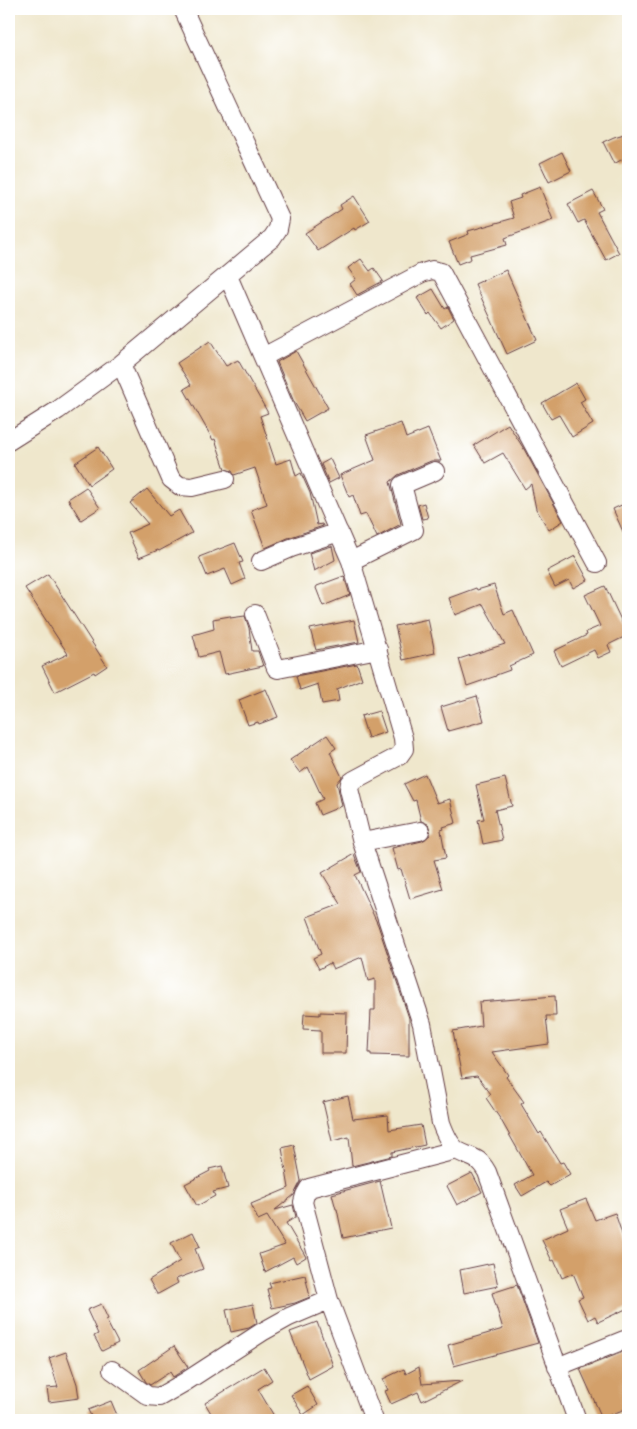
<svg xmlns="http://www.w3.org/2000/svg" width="637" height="1429" viewBox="0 0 637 1429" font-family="Sriracha,sans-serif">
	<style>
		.building { fill: #d3a06a }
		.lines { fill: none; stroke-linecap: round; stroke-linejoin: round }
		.minor-casing { stroke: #633d43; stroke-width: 20 }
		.minor { stroke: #fff; stroke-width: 18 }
	</style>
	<rect width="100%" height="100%" fill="#fff"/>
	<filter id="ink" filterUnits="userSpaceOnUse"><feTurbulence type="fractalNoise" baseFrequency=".02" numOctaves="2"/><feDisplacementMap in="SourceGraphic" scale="10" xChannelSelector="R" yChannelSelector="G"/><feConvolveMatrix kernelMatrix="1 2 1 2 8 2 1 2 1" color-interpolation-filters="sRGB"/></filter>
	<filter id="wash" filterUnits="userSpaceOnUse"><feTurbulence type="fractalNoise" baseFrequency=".0096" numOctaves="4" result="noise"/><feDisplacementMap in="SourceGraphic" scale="20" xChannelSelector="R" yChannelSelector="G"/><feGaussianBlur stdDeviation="1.12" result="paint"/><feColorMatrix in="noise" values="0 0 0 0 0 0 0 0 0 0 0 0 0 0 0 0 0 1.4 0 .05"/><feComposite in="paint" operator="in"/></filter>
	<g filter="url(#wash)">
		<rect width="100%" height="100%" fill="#efe7cc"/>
		<g id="blocks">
			<!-- building -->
			<path class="building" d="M624,134L628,142V156L614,164L603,142L614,137Z
				M562,152L571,171L549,182L540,163Z
				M540,187L553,220L505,238L507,245L470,255L471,259L458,264L449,242L469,234L468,231L514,218L509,202L521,198L520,195Z
				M593,191L603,209L597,212L619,253L606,260L584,220L578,223L568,204Z
				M354,196L370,221L355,230L354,228L318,251L305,233L342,209L340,205Z
				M361,259L370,271L374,268L383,281L357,295L350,284L356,279L348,268Z
				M506,270L537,340L507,354L475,284Z
				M433,289L445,309L448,307L454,319L441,328L430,313L428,315L417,298Z
				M210,341L226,366L238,360L268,413L260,416L276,464L291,459L296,476L301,473L310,493L317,525L322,524L323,526L288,538L265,548L251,510L267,504L255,468L234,475L232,471L225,469L215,439L213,440L184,389L191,385L177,363Z
				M296,351L328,408L305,421L294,402L277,362Z
				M576,383L585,399L580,402L593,424L572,437L559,415L551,419L542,403Z
				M401,423L406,438L428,429L441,461H431L398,475L390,482L401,524L377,537L366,514L360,516L353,495L349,497L340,475L375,460L366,435Z
				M508,424L524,449L563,521L549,530L536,509L531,484L525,489L503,453L485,463L474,445Z
				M98,447L112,469L89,485L75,463Z
				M330,459L339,478L329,483L321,464Z
				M86,487L100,508L81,520L68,499Z
				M147,489L169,516L179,510L192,533L159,551L158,550L139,558L128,533L148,524L130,503Z
				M628,502V543L613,509Z
				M424,503L428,518L422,519L418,505Z
				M235,543L243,562L239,563L245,579L232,585L225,569L207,576L199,557Z
				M332,546L335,560L314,571L309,553Z
				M575,556L588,580L573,588L569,580L555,587L547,571Z
				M48,574L107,666L95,674L94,672L55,692L42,666L68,654L25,588Z
				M344,576L350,595L323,606L316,588L317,586Z
				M494,585L504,614L513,610L533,655L509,666L510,670L496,675V676L467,686L459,659L505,644L483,604L455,615L449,598L476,588L477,590Z
				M605,586L628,635L608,645L611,652L598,658L594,650L561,666L554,651L587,635L586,632L600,626L585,595Z
				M230,616V618L245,616L249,628L252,651H258L263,666L225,674L219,652L199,657L193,635L214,629L213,619Z
				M428,619L435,653L403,660L395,626Z
				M354,620L359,642L316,650L310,629Z
				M357,664L362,679L337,689L339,701L322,704L318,684L300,690L296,676Z
				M266,689L278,717L259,724L258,722L248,725L239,700Z
				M477,696L484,721L448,731L441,707Z
				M379,711L386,732L368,738L361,716Z
				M327,735L336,748L330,752L342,777L337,783L342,806L320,815L315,803L323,799L308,767L300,773L290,760Z
				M425,774L437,803L450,799L456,823L443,827L444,829L441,830L446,858L434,860L443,889L410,899L401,869L398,870L392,848L422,841L430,835V830L428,824L421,821L416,800L413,801L404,784Z
				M505,778L512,806L495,810L502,840L483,844L478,820L484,819L476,785Z
				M354,854L361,872L355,875L378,925L409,1018V1056L371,1055V1053H369L371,1010H375V979L368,981L362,957L333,969L330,963L319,969L313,958L321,954L307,917L341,904L322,873Z
				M555,996L556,1016H546L549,1044L492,1052L508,1075L506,1077L524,1102L521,1104L539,1134L541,1132L560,1163L563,1162L570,1174L550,1186L546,1182L522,1196L515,1185L532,1175L501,1120L486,1098L491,1094L477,1076L462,1078L453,1031L481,1026L479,1002Z
				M320,1012L347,1013L346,1053H321V1030L303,1029L304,1014L320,1015Z
				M348,1096L353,1119L388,1115L389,1130L421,1125L425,1145L392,1152V1156L352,1166L349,1137L332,1141L323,1102Z
				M294,1145L301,1181L294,1195L275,1210L293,1205L296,1217L286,1223L306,1257L296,1263L293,1257L265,1272L259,1254L285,1245L267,1216L258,1220L251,1204L289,1188L282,1148Z
				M222,1166L228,1188L213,1192L215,1196L197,1206L185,1184L210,1171L209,1169Z
				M472,1173L482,1192L457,1205L447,1186Z
				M380,1181L391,1228L343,1238L337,1209H336L332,1194Z
				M586,1199L595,1220L615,1213L628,1252V1308L598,1322L595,1316L588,1320L578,1299L583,1297L573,1273L562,1278L554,1260L552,1261L542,1240L568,1228L560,1209Z
				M193,1232L200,1247L195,1249L203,1269L176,1279L178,1283L158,1294H157L149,1280L180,1261L171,1243Z
				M493,1263L498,1286L464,1293L460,1270Z
				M305,1275L310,1297L295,1303L272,1308L267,1289L271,1288L269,1283Z
				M517,1285L538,1343L454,1366L448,1345L503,1329L492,1293Z
				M101,1304L108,1319L106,1320L118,1343L102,1351L94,1336L98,1334L87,1310Z
				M253,1304L257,1323L249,1328L231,1332L226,1310Z
				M317,1322L333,1366L309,1379L290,1332Z
				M174,1346L188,1367L173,1377L170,1372L150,1385L146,1382L139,1370Z
				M628,1350V1408L602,1418L580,1369Z
				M66,1352L77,1384L79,1398L49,1402L47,1388L58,1387L49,1358Z
				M264,1367L272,1380L258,1389L274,1416L266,1420H215L205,1403Z
				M419,1367L422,1384L462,1381L422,1401L418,1392L391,1404L385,1391L388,1390L383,1379L404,1369L406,1374Z
				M307,1386L318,1405L303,1415L291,1395Z
				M111,1401L119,1420H93L88,1410Z"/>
		</g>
	</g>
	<g filter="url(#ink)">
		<use href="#blocks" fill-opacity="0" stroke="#633d43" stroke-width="1"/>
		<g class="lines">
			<defs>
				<path id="minor" d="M228,276L351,561L403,738L404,749L399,756L354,780L350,783L349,789L362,842L422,1024L441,1123C444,1131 450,1146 458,1151C473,1159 477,1155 487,1172L577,1420
					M263,357L422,273L432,270L441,272L597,563
					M121,364L171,479L180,486L192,487L225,479
					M9,441L58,410L121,364L272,238L278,229L280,219L183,9
					M261,561L291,548L339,532
					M351,561L414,530L402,485L435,471
					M255,614L276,668L278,669L378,649
					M362,842L420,831
					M557,1367L624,1340
					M112,1370L148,1396L159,1397L185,1382L262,1332L289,1317L329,1300
					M374,1420L329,1300L303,1202L305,1195L309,1188L456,1150"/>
			</defs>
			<!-- minor casing -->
			<use href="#minor" class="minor-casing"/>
			<!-- minor -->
			<use href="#minor" class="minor"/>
		</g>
	</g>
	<!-- margin -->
	<rect width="637" height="1429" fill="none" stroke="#fff" stroke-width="30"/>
</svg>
